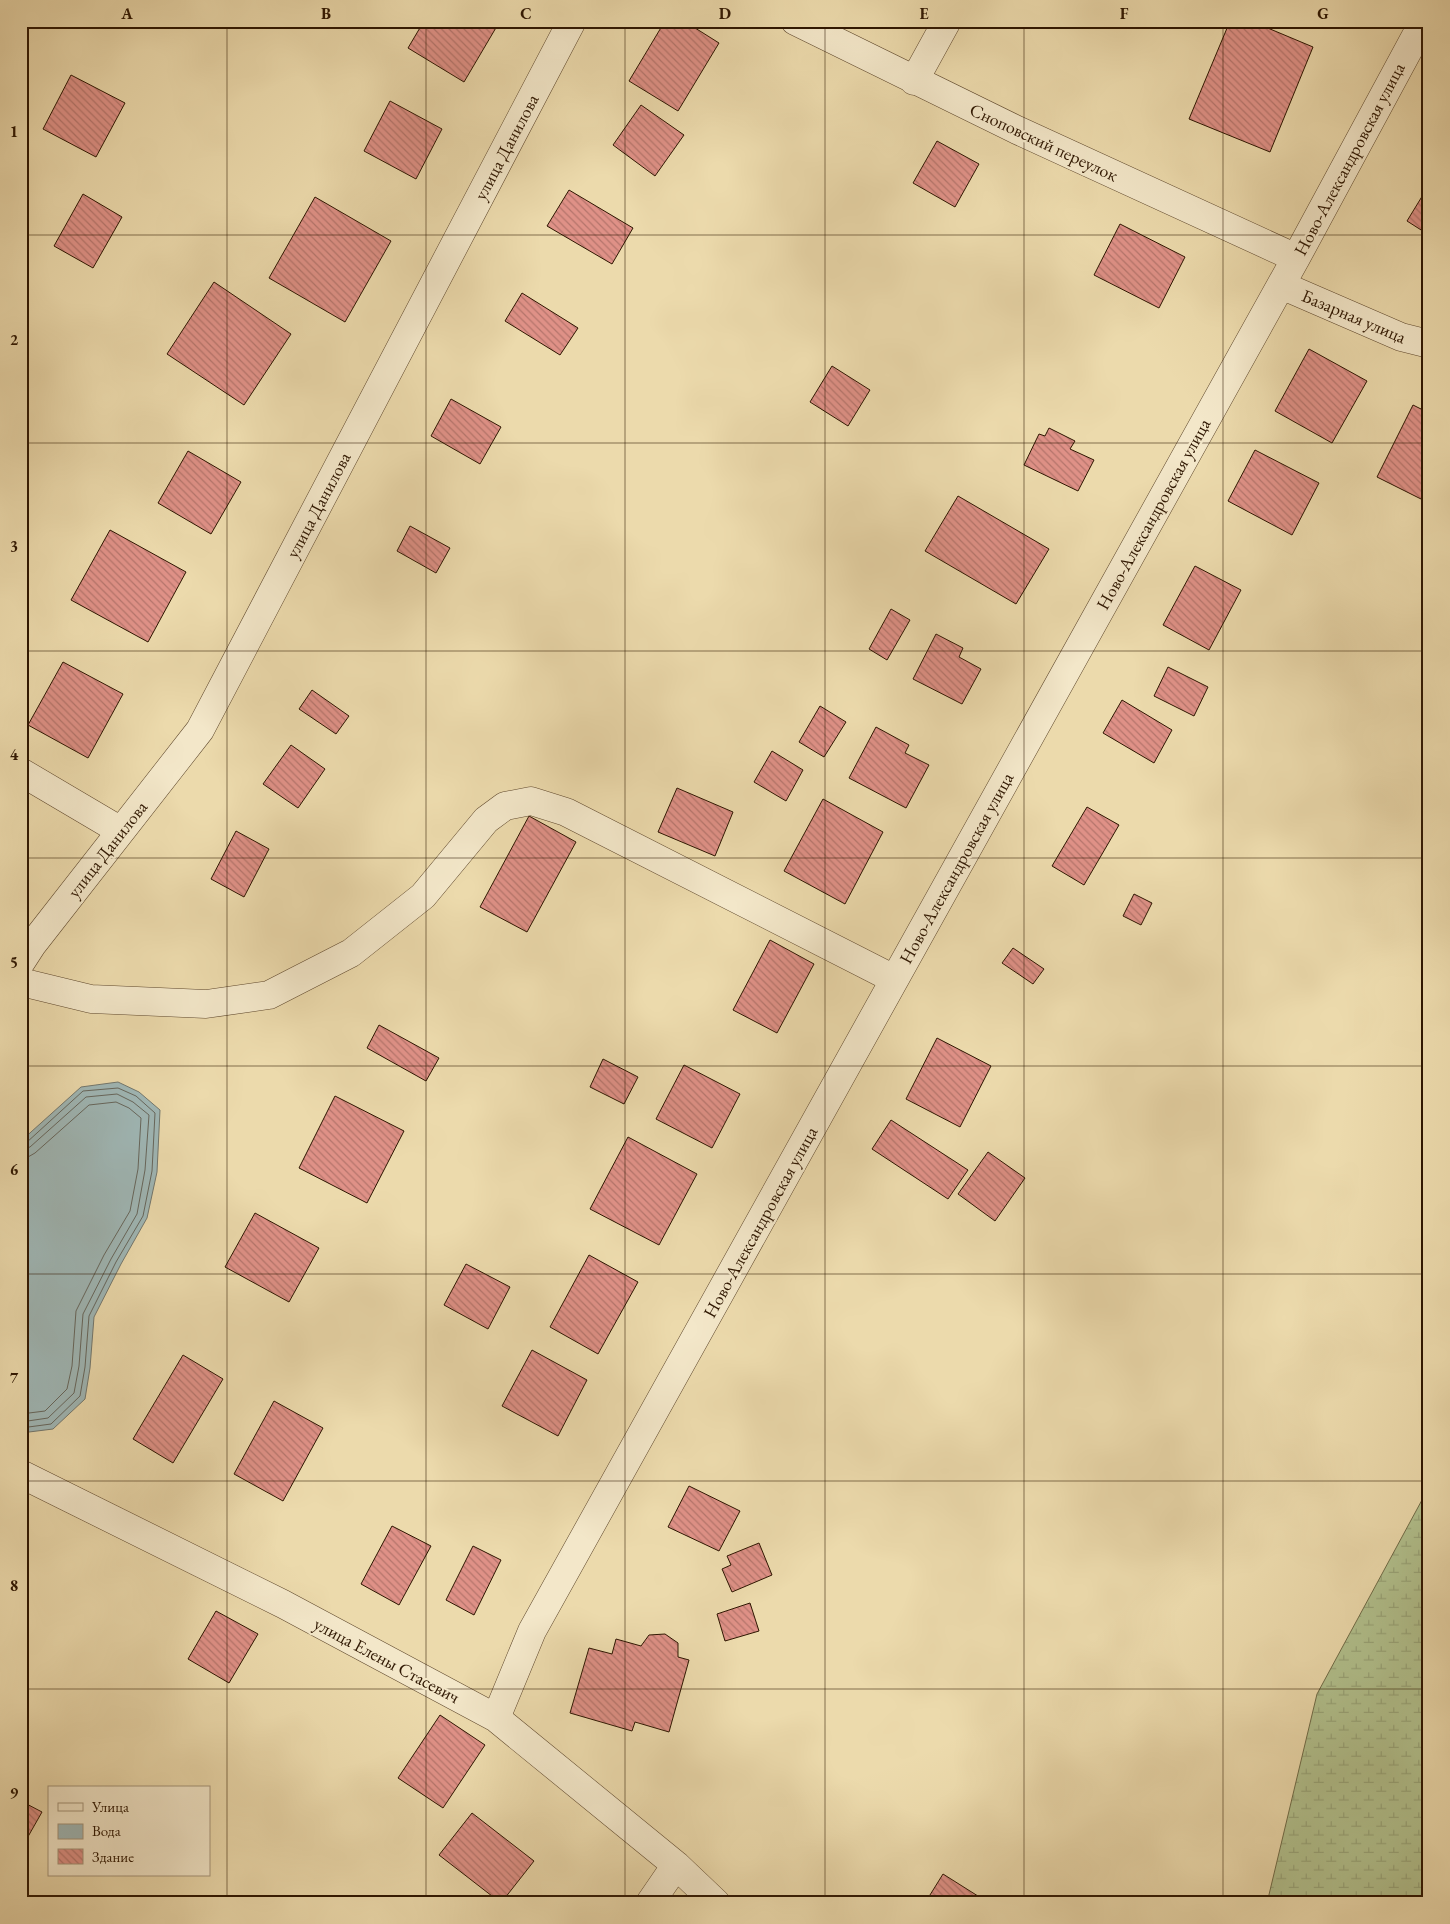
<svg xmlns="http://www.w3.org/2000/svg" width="1450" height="1924" viewBox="0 0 1450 1924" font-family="'EB Garamond',serif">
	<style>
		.wetland { fill: url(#wetland-marsh); stroke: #706c48 }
		.water { fill: #9fb7b6; stroke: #72776e }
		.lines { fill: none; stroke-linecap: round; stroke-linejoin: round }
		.shore { stroke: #66665c; stroke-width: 1 }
		.building { fill: url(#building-back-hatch); stroke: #2e1601 }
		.minor-casing { stroke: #5e472c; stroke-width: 29 }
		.minor { stroke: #f3e7c9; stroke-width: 28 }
		.grid { fill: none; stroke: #2e1601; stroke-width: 1; stroke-opacity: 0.55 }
		.labels { text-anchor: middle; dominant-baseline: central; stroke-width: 4.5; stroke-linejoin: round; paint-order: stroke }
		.street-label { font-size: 18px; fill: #2e1601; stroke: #f3e7c9 }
		.neatline { fill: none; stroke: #2e1601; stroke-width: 2 }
		.grid-label { font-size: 16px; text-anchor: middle; font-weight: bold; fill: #2e1601 }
	</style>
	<defs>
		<pattern id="wetland-marsh" width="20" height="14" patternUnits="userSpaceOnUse" patternTransform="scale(1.25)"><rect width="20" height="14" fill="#b2c18e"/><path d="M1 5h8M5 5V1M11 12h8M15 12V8" fill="none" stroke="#99a579"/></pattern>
		<pattern id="building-back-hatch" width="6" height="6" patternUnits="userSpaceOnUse" patternTransform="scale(1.25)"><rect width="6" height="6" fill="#df9187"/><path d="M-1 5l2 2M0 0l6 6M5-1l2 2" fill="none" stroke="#b5756c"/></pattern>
	</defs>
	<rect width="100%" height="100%" fill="#ecdaac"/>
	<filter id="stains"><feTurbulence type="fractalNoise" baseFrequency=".004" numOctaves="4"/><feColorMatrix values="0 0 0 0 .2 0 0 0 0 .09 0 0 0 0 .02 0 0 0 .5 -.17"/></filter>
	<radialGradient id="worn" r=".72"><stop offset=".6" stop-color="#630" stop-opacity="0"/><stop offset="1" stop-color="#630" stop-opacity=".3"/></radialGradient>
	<!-- wetland -->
	<path class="wetland" d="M1429,1487V1903H1267L1317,1694Z"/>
	<!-- water -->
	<path class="water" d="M118,1082L139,1092L160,1110L157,1172L147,1218L121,1264L94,1317L90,1368L85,1399L53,1429L21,1433V1141L81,1087Z"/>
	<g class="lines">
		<!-- shore -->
		<path class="shore" d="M21,1144L26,1143L83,1091L118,1088L136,1096L155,1113L152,1171L143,1216L116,1262L89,1316L85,1367L80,1396L51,1424L21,1428
			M21,1150L30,1147L86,1097L117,1094L133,1102L149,1115L145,1170L137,1214L111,1259L83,1314L79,1366L74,1393L48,1418L21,1422
			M21,1158L28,1157L35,1153L89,1105L116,1102L129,1108L141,1118L138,1169L130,1211L104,1255L76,1311L72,1366L67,1389L45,1411L21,1414"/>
	</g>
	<!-- building -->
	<path class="building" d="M424,21H489L497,26L464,82L408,48Z
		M665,21H684L719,43L678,111L629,81Z
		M1230,21H1251L1313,47L1270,152L1189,119Z
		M71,75L125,103L96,157L43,129Z
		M390,101L442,129L416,179L364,151Z
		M641,105L684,135L655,176L613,145Z
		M937,141L979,164L955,207L913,183Z
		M1429,185V235L1407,221Z
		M569,190L633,228L612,264L547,226Z
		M83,194L122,217L93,268L54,246Z
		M315,197L391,241L345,322L269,278Z
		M1120,224L1185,257L1159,308L1094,275Z
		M214,282L291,334L244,405L167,354Z
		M522,293L578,328L560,355L505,321Z
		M1309,349L1367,381L1332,443L1275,411Z
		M832,366L870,390L848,426L810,402Z
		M451,399L501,427L480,464L431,436Z
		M1413,405L1429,413V503L1377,477Z
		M1049,428L1075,441L1070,449L1094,460L1078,491L1024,465L1039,434L1045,436Z
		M1255,450L1319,483L1292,535L1228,501Z
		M188,451L241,482L211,534L158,503Z
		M958,496L1049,549L1016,604L925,551Z
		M410,526L450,548L436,573L397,551Z
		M110,530L186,572L148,642L71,600Z
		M1195,566L1241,590L1209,650L1163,625Z
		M891,609L910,620L887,660L869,649Z
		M936,634L963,648L959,657L981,669L962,704L913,679Z
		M63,662L123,694L88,758L28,725Z
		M1168,667L1208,687L1194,716L1154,696Z
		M312,690L349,716L336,734L299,709Z
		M1122,700L1172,730L1154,763L1103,733Z
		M820,706L846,722L824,757L799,742Z
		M876,727L909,745L905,753L929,765L906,808L849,778Z
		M291,745L325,769L298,808L263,784Z
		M772,751L803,770L786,801L754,782Z
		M677,788L733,812L715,856L658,832Z
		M823,799L883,832L845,904L784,871Z
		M1087,807L1119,825L1084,885L1052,866Z
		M529,816L576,842L527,932L480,907Z
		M236,831L269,849L244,897L211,879Z
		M1134,894L1152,903L1141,925L1123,916Z
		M770,940L814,964L777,1033L733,1010Z
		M1013,948L1044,969L1033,984L1002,963Z
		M379,1025L439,1058L426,1081L367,1048Z
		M937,1038L991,1066L960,1127L906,1099Z
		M603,1059L638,1077L624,1104L590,1087Z
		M684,1065L740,1094L712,1148L656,1119Z
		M335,1096L404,1131L367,1203L299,1168Z
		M891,1120L968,1170L948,1199L872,1149Z
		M628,1137L697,1174L659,1245L590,1209Z
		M988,1152L1025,1178L995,1221L958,1194Z
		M255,1213L319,1248L289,1302L225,1267Z
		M589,1255L638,1282L598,1354L550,1327Z
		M466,1264L510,1287L488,1329L444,1305Z
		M532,1350L587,1380L558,1436L502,1406Z
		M183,1355L223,1379L173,1463L133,1439Z
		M274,1401L323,1428L283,1501L234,1474Z
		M689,1486L740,1511L719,1551L668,1527Z
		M392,1526L431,1546L399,1605L361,1584Z
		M759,1543L772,1575L732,1592L722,1569L731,1565L727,1556Z
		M473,1546L501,1560L474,1615L446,1600Z
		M750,1603L759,1631L725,1641L717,1614Z
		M216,1611L258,1634L229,1683L188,1659Z
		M665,1634L678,1643V1657L689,1660L669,1732L635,1722L632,1731L570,1713L589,1648L612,1654L616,1639L641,1646L649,1635Z
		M440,1715L485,1745L443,1808L398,1778Z
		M21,1801L42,1812L21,1849Z
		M472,1813L534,1861L501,1903L439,1855Z
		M943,1874L989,1903H925Z"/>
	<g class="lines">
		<defs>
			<path id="minor" d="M795,21L1017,130L1296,258
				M914,81L947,21
				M1281,285L1401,337L1429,344
				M21,772L121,831
				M21,962L32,945L200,730L572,21
				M21,982L91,999L206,1004L269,995L351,953L423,896L486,820L505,806L531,801L566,812L894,979
				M21,1474L283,1604L496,1718L676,1865L716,1903
				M496,1718L532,1631L1296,258L1424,21
				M650,1903L676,1865"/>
		</defs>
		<!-- minor casing -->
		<use href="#minor" class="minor-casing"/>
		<!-- minor -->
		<use href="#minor" class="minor"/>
	</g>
	<!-- grid -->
	<path class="grid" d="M227,21V1903M426,21V1903M625,21V1903M825,21V1903M1024,21V1903M1223,21V1903M21,235H1429M21,443H1429M21,651H1429M21,858H1429M21,1066H1429M21,1274H1429M21,1481H1429M21,1689H1429"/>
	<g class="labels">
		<!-- street labels -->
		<g class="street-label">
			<text transform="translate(1044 142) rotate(25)">Сноповский переулок</text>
			<text transform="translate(506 147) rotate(-62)">улица Данилова</text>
			<text transform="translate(1349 159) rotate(-62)">Ново-Александровская улица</text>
			<text transform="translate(1354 316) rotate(23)">Базарная улица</text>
			<text transform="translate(318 505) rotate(-62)">улица Данилова</text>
			<text transform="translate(1153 514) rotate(-61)">Ново-Александровская улица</text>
			<text transform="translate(107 849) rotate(-52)">улица Данилова</text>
			<text transform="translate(956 868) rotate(-61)">Ново-Александровская улица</text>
			<text transform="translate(760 1222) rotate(-61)">Ново-Александровская улица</text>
			<text transform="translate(387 1660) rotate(28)">улица Елены Стасевич</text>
		</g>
	</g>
	<!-- margin -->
	<rect width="1450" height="1924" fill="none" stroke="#ecdaac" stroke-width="55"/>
	<!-- legend -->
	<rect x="48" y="1786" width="162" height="90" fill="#f3e7c9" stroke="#a49379"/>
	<rect x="58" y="1803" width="25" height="8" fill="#f3e7c9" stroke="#a49379"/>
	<text x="92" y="1812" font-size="15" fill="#2e1601">Улица</text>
	<rect x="58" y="1824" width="25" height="15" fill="#9fb7b6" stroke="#a49379"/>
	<text x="92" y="1836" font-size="15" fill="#2e1601">Вода</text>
	<rect x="58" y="1849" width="25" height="15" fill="url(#building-back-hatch)" stroke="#a49379"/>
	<text x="92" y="1862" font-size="15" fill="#2e1601">Здание</text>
	<rect x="28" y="28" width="1394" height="1868" class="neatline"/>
	<g class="grid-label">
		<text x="127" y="19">A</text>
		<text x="326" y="19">B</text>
		<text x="526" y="19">C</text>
		<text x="725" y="19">D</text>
		<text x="924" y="19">E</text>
		<text x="1124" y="19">F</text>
		<text x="1323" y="19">G</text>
		<text x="14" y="137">1</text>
		<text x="14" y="345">2</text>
		<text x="14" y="552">3</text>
		<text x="14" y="760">4</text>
		<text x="14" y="968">5</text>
		<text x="14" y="1175">6</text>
		<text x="14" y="1383">7</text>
		<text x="14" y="1591">8</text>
		<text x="14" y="1798">9</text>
	</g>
	<rect width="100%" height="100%" filter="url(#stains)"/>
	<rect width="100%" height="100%" fill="url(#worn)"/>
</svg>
